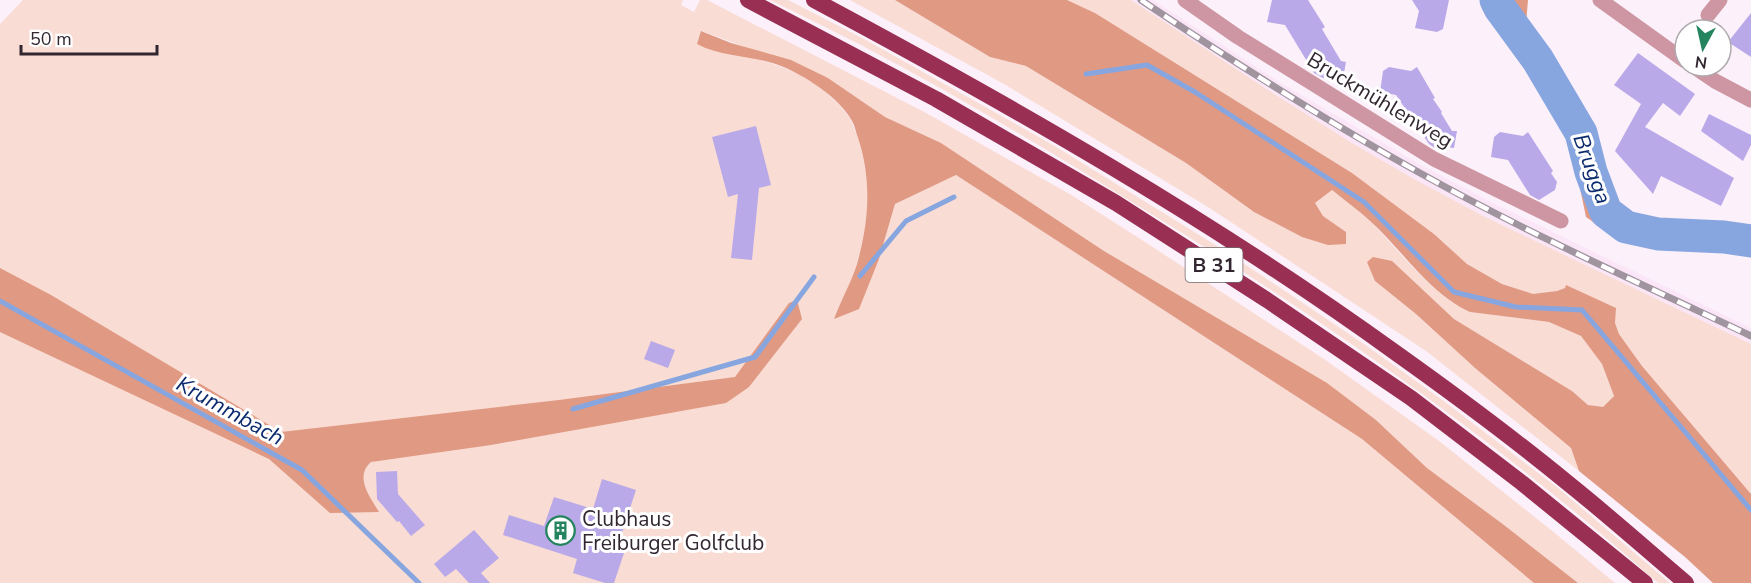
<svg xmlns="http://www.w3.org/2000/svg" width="1751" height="583" viewBox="0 0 1751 583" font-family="'Nunito Sans',sans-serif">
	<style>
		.built { fill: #fbe6f8 }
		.green { fill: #f9dcd3 }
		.forest { fill: #e09983 }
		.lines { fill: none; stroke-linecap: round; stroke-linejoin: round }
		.stream { stroke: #87a6e0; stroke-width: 5 }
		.river { stroke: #87a6e0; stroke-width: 33 }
		.building { fill: #baa9e9 }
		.minor { stroke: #cd96a2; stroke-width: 15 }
		.tertiary { stroke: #cd96a2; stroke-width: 15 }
		.trunk { stroke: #993054; stroke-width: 16 }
		.rail-casing { stroke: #a0949e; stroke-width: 7 }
		.rail { stroke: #fff; stroke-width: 4.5; stroke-dasharray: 14; stroke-linecap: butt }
		.labels { text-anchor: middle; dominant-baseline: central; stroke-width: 6; stroke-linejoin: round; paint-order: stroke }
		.shield { fill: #fff; stroke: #70686f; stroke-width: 1.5 }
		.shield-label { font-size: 20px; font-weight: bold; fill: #322731 }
		.street-label { font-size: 21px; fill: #322731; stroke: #fff }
		.poi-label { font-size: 21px; fill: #322731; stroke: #fff; text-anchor: start }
		.water-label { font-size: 22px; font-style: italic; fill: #0c2b6e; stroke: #fff }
	</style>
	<rect width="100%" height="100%" fill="#fcf0fa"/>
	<!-- built -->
	<path class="built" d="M1131,0H1153L1281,83L1423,166L1493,203L1751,328V344L1485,217L1414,179L1352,143L1271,92Z"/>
	<!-- green -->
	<path class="green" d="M23,0H683L681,5L694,12L700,0H707L928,114L1073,196L1145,242L1324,359L1439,441L1556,534L1615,583H1578L1504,525L1427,468L1376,420L1327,384L1104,251L941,143L885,117L828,78L702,31L697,44C734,54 773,60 806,78C820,86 846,108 852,123C872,167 872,221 856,266C851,282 843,298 836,313L879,259L895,204L956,175L1362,439L1534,583H0V24Z
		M770,0H788L866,40L1053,145L1222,249L1364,344L1441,399L1558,488L1670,583H1658C1502,444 1330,324 1153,215C1057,156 961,97 861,45C831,30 801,15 770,0Z
		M850,0H895L990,57L1026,66L1186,163L1254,212L1302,237L1346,244V232L1323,216L1315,203L1332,190C1345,201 1359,210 1371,222C1402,253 1429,293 1470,312L1549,322L1581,336L1602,364L1614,396L1603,408L1588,405L1572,391L1454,319L1392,262L1375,281L1416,314L1475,368L1571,448L1579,471L1426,351L1208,207L1004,84Z
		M1067,0H1131L1271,92L1352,143L1414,179L1485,217L1751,344V494L1642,366L1619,334L1615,323L1565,288L1557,291L1533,295L1502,284L1467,264L1434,234L1352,173L1095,13Z"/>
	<!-- forest -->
	<path class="forest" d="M895,0H1067L1095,13L1352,173L1434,234L1467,264L1502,284L1533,294L1557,291L1565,288L1566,285L1616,308L1615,323L1619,334L1642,366L1751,494V583H1713L1685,557L1579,471L1571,448L1475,368L1416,314L1375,281L1367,262L1373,257L1392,261L1454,319L1572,391L1588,405L1603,407L1614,396L1602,364L1581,336L1549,322L1470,312C1427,292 1403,250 1369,220C1357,209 1344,200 1332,190L1315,203L1323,216L1346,232V244L1328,245L1302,237L1254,212L1186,163L1026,66L990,57Z
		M1487,0H1528L1526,24L1576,99L1614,210L1640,232L1751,238V255L1644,246L1615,237L1586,217L1563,106L1508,35Z
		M701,31L731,43L791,60L828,78L885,117L941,143L1104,251L1327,383L1376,420L1427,468L1504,525L1578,583H1534L1362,439L956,175L895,204L879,259L859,309L834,319C841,300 851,283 857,264C869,222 872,180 858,138C856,133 855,126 852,121C840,98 804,75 781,66C754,55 723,58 697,44Z
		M0,268L51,295L281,432L559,400L735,377L789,303L797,300L802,319L749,387L726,403L491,445L371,462C354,477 370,497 379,512L330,513L269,459L0,332Z"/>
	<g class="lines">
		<!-- stream -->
		<path class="stream" d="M1086,74L1147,65L1195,92L1364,202L1454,292L1516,307L1582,310L1751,510
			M860,276L906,221L954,197
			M0,301L302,470L419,583
			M573,409L755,357L814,277"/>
		<!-- river -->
		<path class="river" d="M1496,0L1500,8L1538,60L1581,133L1591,172L1606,212L1626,227L1658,234L1724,237L1751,241"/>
	</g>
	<!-- building -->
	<path class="building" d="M1272,0H1308L1325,27L1322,29L1341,61L1346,62L1343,79L1327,76L1323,78L1314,73L1285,25L1267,22Z
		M1412,0H1449L1443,29L1437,32L1415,28L1419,11Z
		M1751,13V57L1728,42Z
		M1638,53L1695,94L1680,116L1663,103L1645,127L1734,178L1721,206L1661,176L1653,194L1615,151L1641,104L1614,85Z
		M1389,67L1411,71L1417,67L1435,98L1433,99L1442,112L1441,113L1452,131H1457L1454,148L1437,146L1435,148L1429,144L1396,95L1380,92L1383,71Z
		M1709,114L1751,135V145L1743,161L1701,131Z
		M756,126L771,185L759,188L752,260L731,258L738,194L728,197L712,137Z
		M1500,132L1523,136L1528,132L1553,171L1551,173L1557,182L1555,190L1539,200L1530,195L1508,160L1491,157L1494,137Z
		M651,341L675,350L668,368L644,359Z
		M397,471L398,494L425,525L411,536L399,521L397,522L377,499L376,472Z
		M602,479L636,490L617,548L625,550L614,583H605L573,573L577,559L503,535L509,515L544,526L554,497L593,509Z
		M474,530L499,558L481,573L490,583H469L456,569L445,577L434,564Z"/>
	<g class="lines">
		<!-- minor -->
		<path class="minor" d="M1185,0L1238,37L1434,159L1561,221
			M1708,15L1720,0"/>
		<!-- tertiary -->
		<path class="tertiary" d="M1600,0L1685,61
			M1693,66L1715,81L1751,100"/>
		<!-- trunk -->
		<path class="trunk" d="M748,0L936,99L1116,203L1267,300L1411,398L1522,483L1645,583
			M814,0C1014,107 1212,220 1396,353C1455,395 1513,438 1569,484C1609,516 1647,550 1686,583"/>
		<defs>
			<path id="rail" d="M1141,0C1232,61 1324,120 1420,173C1527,233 1640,283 1751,336"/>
		</defs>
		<!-- rail casing -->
		<use href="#rail" class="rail-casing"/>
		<!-- rail -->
		<use href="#rail" class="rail"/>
	</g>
	<!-- icons -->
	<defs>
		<symbol id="building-ring" viewBox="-11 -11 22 22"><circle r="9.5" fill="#fff" stroke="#23845d" stroke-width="1.5"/><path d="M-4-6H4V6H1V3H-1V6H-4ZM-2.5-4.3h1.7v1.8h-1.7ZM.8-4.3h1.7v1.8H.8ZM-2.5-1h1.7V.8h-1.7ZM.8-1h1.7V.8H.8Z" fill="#23845d"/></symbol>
	</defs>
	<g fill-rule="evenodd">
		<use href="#building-ring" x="544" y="514" width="33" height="33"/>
	</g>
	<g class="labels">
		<!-- shield labels -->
		<rect class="shield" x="1185.5" y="248" width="57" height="34" rx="4.5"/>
		<g class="shield-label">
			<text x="1214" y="265">B 31</text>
		</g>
		<!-- street labels -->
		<g class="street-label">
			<text transform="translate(1380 100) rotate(31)">Bruckmühlenweg</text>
		</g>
		<!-- poi labels -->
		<g class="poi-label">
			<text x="582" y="519">Clubhaus<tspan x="582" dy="24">Freiburger Golfclub</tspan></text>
		</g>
		<!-- water labels -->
		<g class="water-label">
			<text transform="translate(1592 169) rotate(70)">Brugga</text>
			<text transform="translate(230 411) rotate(29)">Krummbach</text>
		</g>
	</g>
	<!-- north arrow -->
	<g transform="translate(1703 48) rotate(188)"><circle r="28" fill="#ffffff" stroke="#ada9ad" stroke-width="1.5"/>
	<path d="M0-4.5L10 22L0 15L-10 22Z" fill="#23845d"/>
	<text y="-9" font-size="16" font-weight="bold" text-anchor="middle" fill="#322731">N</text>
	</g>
	<!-- scale -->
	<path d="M21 45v9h136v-9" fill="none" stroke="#322731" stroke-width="3"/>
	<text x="30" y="45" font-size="18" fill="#322731" stroke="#ffffff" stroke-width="4.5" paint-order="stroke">50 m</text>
</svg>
